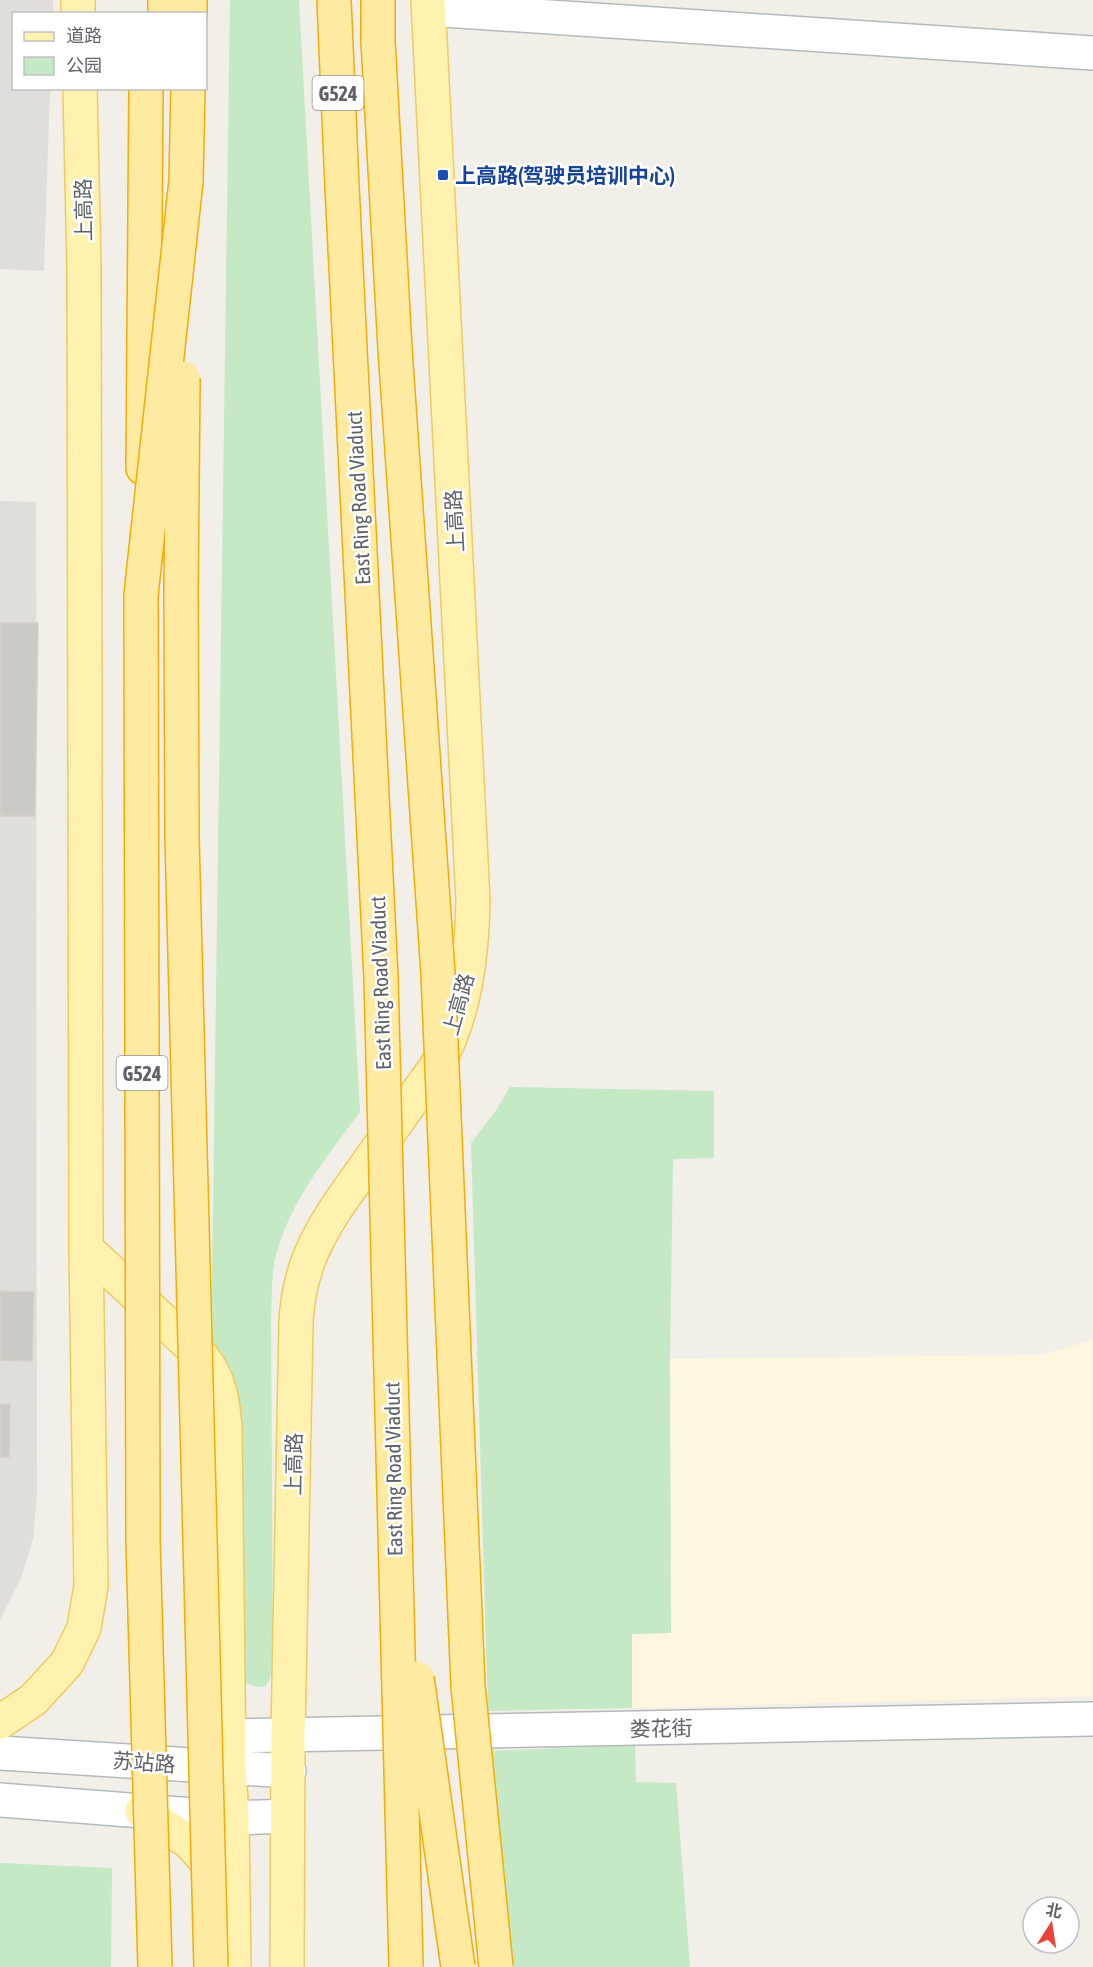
<svg xmlns="http://www.w3.org/2000/svg" width="1093" height="1967" viewBox="0 0 1093 1967" font-family="'Asap Condensed','Noto Sans SC',sans-serif">
	<style>
		.commercial { fill: #fef7e0 }
		.industrial { fill: #e0deda }
		.green { fill: #c5e8c5 }
		.building { fill: #cccac5; stroke: #d6d1c6; stroke-width: 1.5 }
		.lines { fill: none; stroke-linecap: round; stroke-linejoin: round }
		.minor-casing { stroke: #b5b8bc; stroke-width: 36 }
		.secondary-casing { stroke: #b6babf; stroke-width: 36 }
		.primary-casing { stroke: #f2c960; stroke-width: 36 }
		.trunk-casing { stroke: #f9ab00; stroke-width: 36 }
		.minor { stroke: #fff; stroke-width: 33 }
		.secondary { stroke: #fff; stroke-width: 33 }
		.primary { stroke: #fff2af; stroke-width: 33 }
		.trunk { stroke: #feeaa1; stroke-width: 33 }
		.trunk-bridge-casing { stroke: #f9ab00; stroke-width: 36; stroke-linecap: butt }
		.trunk-bridge { stroke: #feeaa1; stroke-width: 33 }
		.transit-dot { fill: #1a4fb4; stroke: #fff; stroke-width: 2 }
		.labels { text-anchor: middle; dominant-baseline: central; stroke-width: 5; stroke-linejoin: round; paint-order: stroke }
		.shield { fill: #fff; stroke: #8f9295; stroke-width: 1.5 }
		.shield-label { font-size: 20px; font-weight: bold; fill: #5f6368 }
		.transit-label { font-size: 21px; font-weight: bold; fill: #164399; stroke: #fff; text-anchor: start }
		.street-label { font-size: 21px; fill: #5f6368; stroke: #fff }
	</style>
	<rect width="100%" height="100%" fill="#f1efe8"/>
	<!-- commercial -->
	<path class="commercial" d="M1093,1340V1696L632,1708V1634L671,1632L670,1359L1041,1355Z"/>
	<!-- industrial -->
	<path class="industrial" d="M0,0H53V13L14,14V88L50,89L44,271L0,269Z
		M0,501L36,502L37,1494L33,1539L21,1578L0,1620Z"/>
	<!-- green -->
	<path class="green" d="M230,0H299L360,1112C326,1158 289,1202 275,1259C271,1279 272,1299 271,1319L273,1662L270,1679L265,1686L258,1687L245,1683L242,1677L211,1347Z
		M510,1087L714,1091V1158L673,1159L670,1359L671,1633L632,1634V1708L488,1711L471,1143L497,1109Z
		M635,1745L636,1782L676,1783L690,1967H510L487,1751Z
		M0,1863L112,1868L111,1967H0Z"/>
	<!-- building -->
	<path class="building" d="M0,623H38L35,816H0Z
		M0,1291L34,1292L32,1361L0,1360Z
		M0,1404H10L9,1457H0Z"/>
	<g class="lines">
		<defs>
			<path id="minor" d="M429,9L1093,53
				M228,1736L1093,1719"/>
			<path id="secondary" d="M0,1753L289,1771
				M0,1800L232,1818L287,1816"/>
			<path id="primary" d="M78,0V14
				M86,1248L203,1358C220,1379 223,1402 225,1428L229,1768L232,1818L234,1967
				M0,1722L33,1700L67,1663L84,1628L91,1586L86,1248L84,268L80,88
				M142,1811L189,1842L220,1876
				M287,1967L288,1736L296,1322C299,1258 327,1220 363,1170C380,1146 397,1122 413,1099C421,1087 430,1076 437,1065C465,1015 472,957 473,901L428,0"/>
			<path id="trunk" d="M334,0L342,186
				M378,0V41L395,349
				M165,14V0
				M190,14V0
				M186,181L188,88
				M143,468L146,88"/>
		</defs>
		<!-- minor casing -->
		<use href="#minor" class="minor-casing"/>
		<!-- secondary casing -->
		<use href="#secondary" class="secondary-casing"/>
		<!-- primary casing -->
		<use href="#primary" class="primary-casing"/>
		<!-- trunk casing -->
		<use href="#trunk" class="trunk-casing"/>
		<!-- minor -->
		<use href="#minor" class="minor"/>
		<!-- secondary -->
		<use href="#secondary" class="secondary"/>
		<!-- primary -->
		<use href="#primary" class="primary"/>
		<!-- trunk -->
		<use href="#trunk" class="trunk"/>
		<defs>
			<path id="trunk-bridge" d="M342,186L381,978L406,1967
				M395,349L438,973L468,1686L496,1967
				M183,378L181,589L182,837L211,1967
				M417,1678L458,1967
				M155,1967L143,1541L141,595L186,181"/>
		</defs>
		<!-- trunk-bridge casing -->
		<use href="#trunk-bridge" class="trunk-bridge-casing"/>
		<!-- trunk-bridge -->
		<use href="#trunk-bridge" class="trunk-bridge"/>
	</g>
	<!-- markers -->
	<rect class="transit-dot" x="437" y="169" width="12" height="12" rx="3"/>
	<g class="labels">
		<!-- shield labels -->
		<g class="shield">
			<rect x="312.5" y="76" width="51" height="34" rx="4.5"/>
			<rect x="116.5" y="1056" width="51" height="34" rx="4.5"/>
		</g>
		<g class="shield-label">
			<text x="338" y="93">G524</text>
			<text x="142" y="1073">G524</text>
		</g>
		<!-- transit labels -->
		<g class="transit-label">
			<text x="455" y="175">上高路(驾驶员培训中心)</text>
		</g>
		<!-- street labels -->
		<g class="street-label">
			<text transform="translate(83 210) rotate(-91)">上高路</text>
			<text transform="translate(358 498) rotate(-93)">East Ring Road Viaduct</text>
			<text transform="translate(454 521) rotate(-93)">上高路</text>
			<text transform="translate(380 983) rotate(-92)">East Ring Road Viaduct</text>
			<text transform="translate(458 1004) rotate(-74)">上高路</text>
			<text transform="translate(293 1464) rotate(-89)">上高路</text>
			<text transform="translate(393 1469) rotate(-91)">East Ring Road Viaduct</text>
			<text transform="translate(661 1728) rotate(-1)">娄花街</text>
			<text transform="translate(144 1762) rotate(4)">苏站路</text>
		</g>
	</g>
	<!-- legend -->
	<rect x="12" y="12" width="195" height="78" fill="#ffffff" stroke="#bfc1c3" stroke-width="1.5"/>
	<rect x="24" y="32" width="30" height="9" fill="#fff2af" stroke="#bfc1c3" stroke-width="1.5"/>
	<text x="66" y="42" font-size="18" fill="#5f6368">道路</text>
	<rect x="24" y="57" width="30" height="18" fill="#c5e8c5" stroke="#bfc1c3" stroke-width="1.5"/>
	<text x="66" y="72" font-size="18" fill="#5f6368">公园</text>
	<!-- north arrow -->
	<g transform="translate(1051 1925) rotate(12)"><circle r="28" fill="#ffffff" stroke="#bfc1c3" stroke-width="1.5"/>
	<path d="M0-4.5L10 22L0 15L-10 22Z" fill="#ea4335"/>
	<text y="-9" font-size="16" font-weight="bold" text-anchor="middle" fill="#5f6368">北</text>
	</g>
</svg>
